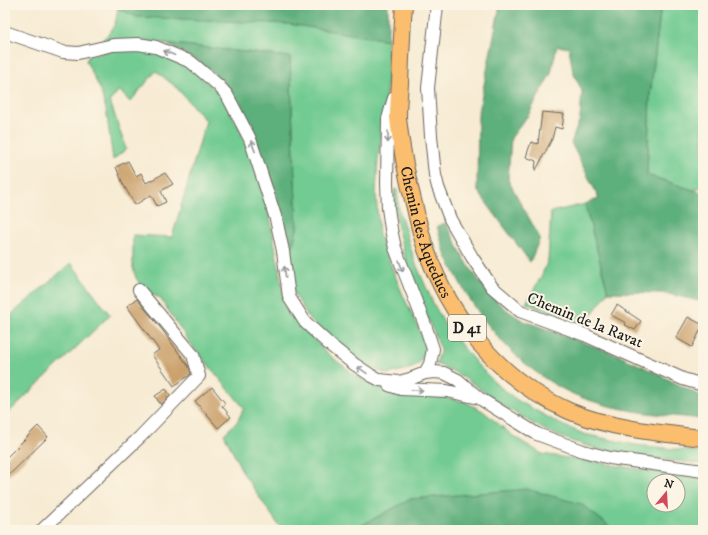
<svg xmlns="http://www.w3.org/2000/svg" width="708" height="535" viewBox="0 0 708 535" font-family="'IM FELL DW Pica',serif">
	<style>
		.green { fill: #72cb92; stroke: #477457; fill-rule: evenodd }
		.forest { fill: #5daf7c; stroke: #3c664c }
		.building { fill: #cba16c }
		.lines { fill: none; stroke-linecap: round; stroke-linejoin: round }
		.minor-casing { stroke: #69645c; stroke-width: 14 }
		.major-casing { stroke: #69645c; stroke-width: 18 }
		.minor { stroke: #fff; stroke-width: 12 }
		.major { stroke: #fbbd6e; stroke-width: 16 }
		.oneway { stroke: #999 }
		.labels { text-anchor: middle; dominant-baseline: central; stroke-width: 4; stroke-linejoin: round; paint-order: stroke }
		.shield { fill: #fcf5e5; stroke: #5f5d58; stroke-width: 1 }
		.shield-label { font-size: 15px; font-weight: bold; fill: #1c1c1c }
		.street-label { font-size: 16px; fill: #1c1c1c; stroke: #fcf5e5 }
	</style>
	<rect width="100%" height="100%" fill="#fcf5e5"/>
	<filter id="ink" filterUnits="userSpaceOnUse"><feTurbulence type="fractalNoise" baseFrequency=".025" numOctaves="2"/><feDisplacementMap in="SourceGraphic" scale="8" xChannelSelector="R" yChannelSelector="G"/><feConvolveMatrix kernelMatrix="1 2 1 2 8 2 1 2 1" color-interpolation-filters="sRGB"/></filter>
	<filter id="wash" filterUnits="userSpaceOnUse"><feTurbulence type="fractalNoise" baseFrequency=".012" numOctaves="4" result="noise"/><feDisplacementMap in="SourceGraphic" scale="16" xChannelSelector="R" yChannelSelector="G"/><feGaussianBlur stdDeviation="0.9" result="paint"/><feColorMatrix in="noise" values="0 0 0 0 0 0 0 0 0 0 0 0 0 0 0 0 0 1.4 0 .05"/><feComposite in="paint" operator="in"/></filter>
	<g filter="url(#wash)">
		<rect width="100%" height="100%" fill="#f7ebd3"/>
		<!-- green -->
		<path class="green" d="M661,5H703V186L693,190L647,175L650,95Z
			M118,7L122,11L289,24L388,40L387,86L378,159L376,193L379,235L402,293L425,342V351L421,361L413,368L388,374L367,367L340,347L310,320L294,293L289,259L297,229L290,57L145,41L103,43V39C115,29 116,22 118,7Z
			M123,48L147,50L185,64L211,86L224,100L239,128L259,173L268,206L286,309L293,318L329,355L355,375L377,386L407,395L439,396L465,402L483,411L513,436L542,454L703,479V530H614L581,504L411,499L353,530H282L243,473L224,434L237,422L244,408L190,343L160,298L146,292L136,278L133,268V235L172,237L206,121L176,87L156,71L130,102L119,90L110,101L126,149L113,160L106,109L100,89L86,61L89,55ZM654,481H678V505H654Z
			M397,189L399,210L415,262L433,303L445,325L476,363L496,384L517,400L562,425L584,434L635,445L703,452V464C642,457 587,454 532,423C522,417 512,412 503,405C481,390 462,373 436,364L441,349C419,298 395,246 394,190Z
			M585,204L608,292L584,325L526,303L541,277L548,260L551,212Z
			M71,263L110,315L5,416V320Z"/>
		<!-- forest -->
		<path class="forest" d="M111,5H388V40L289,24L137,17Z
			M500,5H661L650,95L647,175L693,190L703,192V302L664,293L608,292L585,204L599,198L571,143L580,119L582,91L573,72L569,48L557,46L551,73L529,114L511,138L508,180L540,238L530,262L477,190L478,115Z
			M164,43L290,57L297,229L289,259L286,233L271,178L245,113L222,81L200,62Z
			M446,223C465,262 485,300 524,321L615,354L644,367L697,394L703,396V419C667,415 630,413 595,402C537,385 493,339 463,288C458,278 452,268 447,258C443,248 440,237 437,226Z
			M527,489L581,504L614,530H353L411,499Z"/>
		<g id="blocks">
			<!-- building -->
			<path class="building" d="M542,112L564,114L562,129L555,127L552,139L536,170H535L536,161L526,157L531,142L538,144Z
				M128,161L136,176L141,173L146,183L165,173L173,184L161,191L166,202L157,206L151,195L135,205L123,184L116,167Z
				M137,299L163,331L189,367L191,374L174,386L152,355L159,350L127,306Z
				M617,305L641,321L635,330L625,325L626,323L611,315Z
				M688,317L703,325L692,347L676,338Z
				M212,387L225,403L222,406L231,417L218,428L195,401Z
				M166,389L170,395L161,405L155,396Z
				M38,426L48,437L5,479V459Z"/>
		</g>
	</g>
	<g filter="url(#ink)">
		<use href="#blocks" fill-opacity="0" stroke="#69645c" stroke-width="1"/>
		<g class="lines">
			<defs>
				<path id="minor" d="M437,5L428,88L431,136L435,175L438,187L450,219L472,257L492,287L520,311L585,335L683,379L703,385
					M5,32L63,52L78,53L113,45L138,44L156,47L191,62L218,85L227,95L250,139L276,219L283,251L289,297L305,322L330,345L354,364L372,376L380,380L399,382L410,379L425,373L435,372L444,373L458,380L479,398
					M394,98L388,119L387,183L388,208L391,229L395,248L425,325L433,349L430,364L425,373
					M389,385L401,389L447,391L479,398L537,434L583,451L610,458L703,471
					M42,530L140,437L199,376L193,355L139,290"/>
				<g id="major">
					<path id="s1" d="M404,5C402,31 401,58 400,84C399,95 398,107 398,118C401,148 407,178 415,208C417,218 420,229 423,240C446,314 497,379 569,411C611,429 658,433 703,438"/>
				</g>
			</defs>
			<!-- minor casing -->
			<use href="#minor" class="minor-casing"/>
			<!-- major casing -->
			<use href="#major" class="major-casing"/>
			<!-- minor -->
			<use href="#minor" class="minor"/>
			<!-- major -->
			<use href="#major" class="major"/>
		</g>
		<!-- one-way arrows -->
		<defs><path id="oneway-shaft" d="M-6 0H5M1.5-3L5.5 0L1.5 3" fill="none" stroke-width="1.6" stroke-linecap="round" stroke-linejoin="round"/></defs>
		<g class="oneway">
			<use href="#oneway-shaft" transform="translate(169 53) rotate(-157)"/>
			<use href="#oneway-shaft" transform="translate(388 137) rotate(91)"/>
			<use href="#oneway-shaft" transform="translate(253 146) rotate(-111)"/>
			<use href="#oneway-shaft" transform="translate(401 266) rotate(71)"/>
			<use href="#oneway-shaft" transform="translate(285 272) rotate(-97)"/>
			<use href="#oneway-shaft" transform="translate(362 370) rotate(-146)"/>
			<use href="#oneway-shaft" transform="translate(417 390) rotate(3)"/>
		</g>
	</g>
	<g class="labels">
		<!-- shield labels -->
		<rect class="shield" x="448" y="315" width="38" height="26" rx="3"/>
		<g class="shield-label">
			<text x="467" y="328">D 41</text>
		</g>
		<!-- street labels -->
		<g class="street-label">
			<text stroke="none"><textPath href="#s1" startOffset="231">Chemin des Aqueducs</textPath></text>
			<text transform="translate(585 320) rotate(22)">Chemin de la Ravat</text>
		</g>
	</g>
	<!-- margin -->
	<rect width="708" height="535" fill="none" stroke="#fcf5e5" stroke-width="20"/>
	<!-- north arrow -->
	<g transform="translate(666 493) rotate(18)"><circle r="19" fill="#fcf5e5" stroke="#a29e95"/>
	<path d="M0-3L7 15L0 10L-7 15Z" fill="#d1495b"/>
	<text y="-6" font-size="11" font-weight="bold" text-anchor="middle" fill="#1c1c1c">N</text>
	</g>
</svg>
